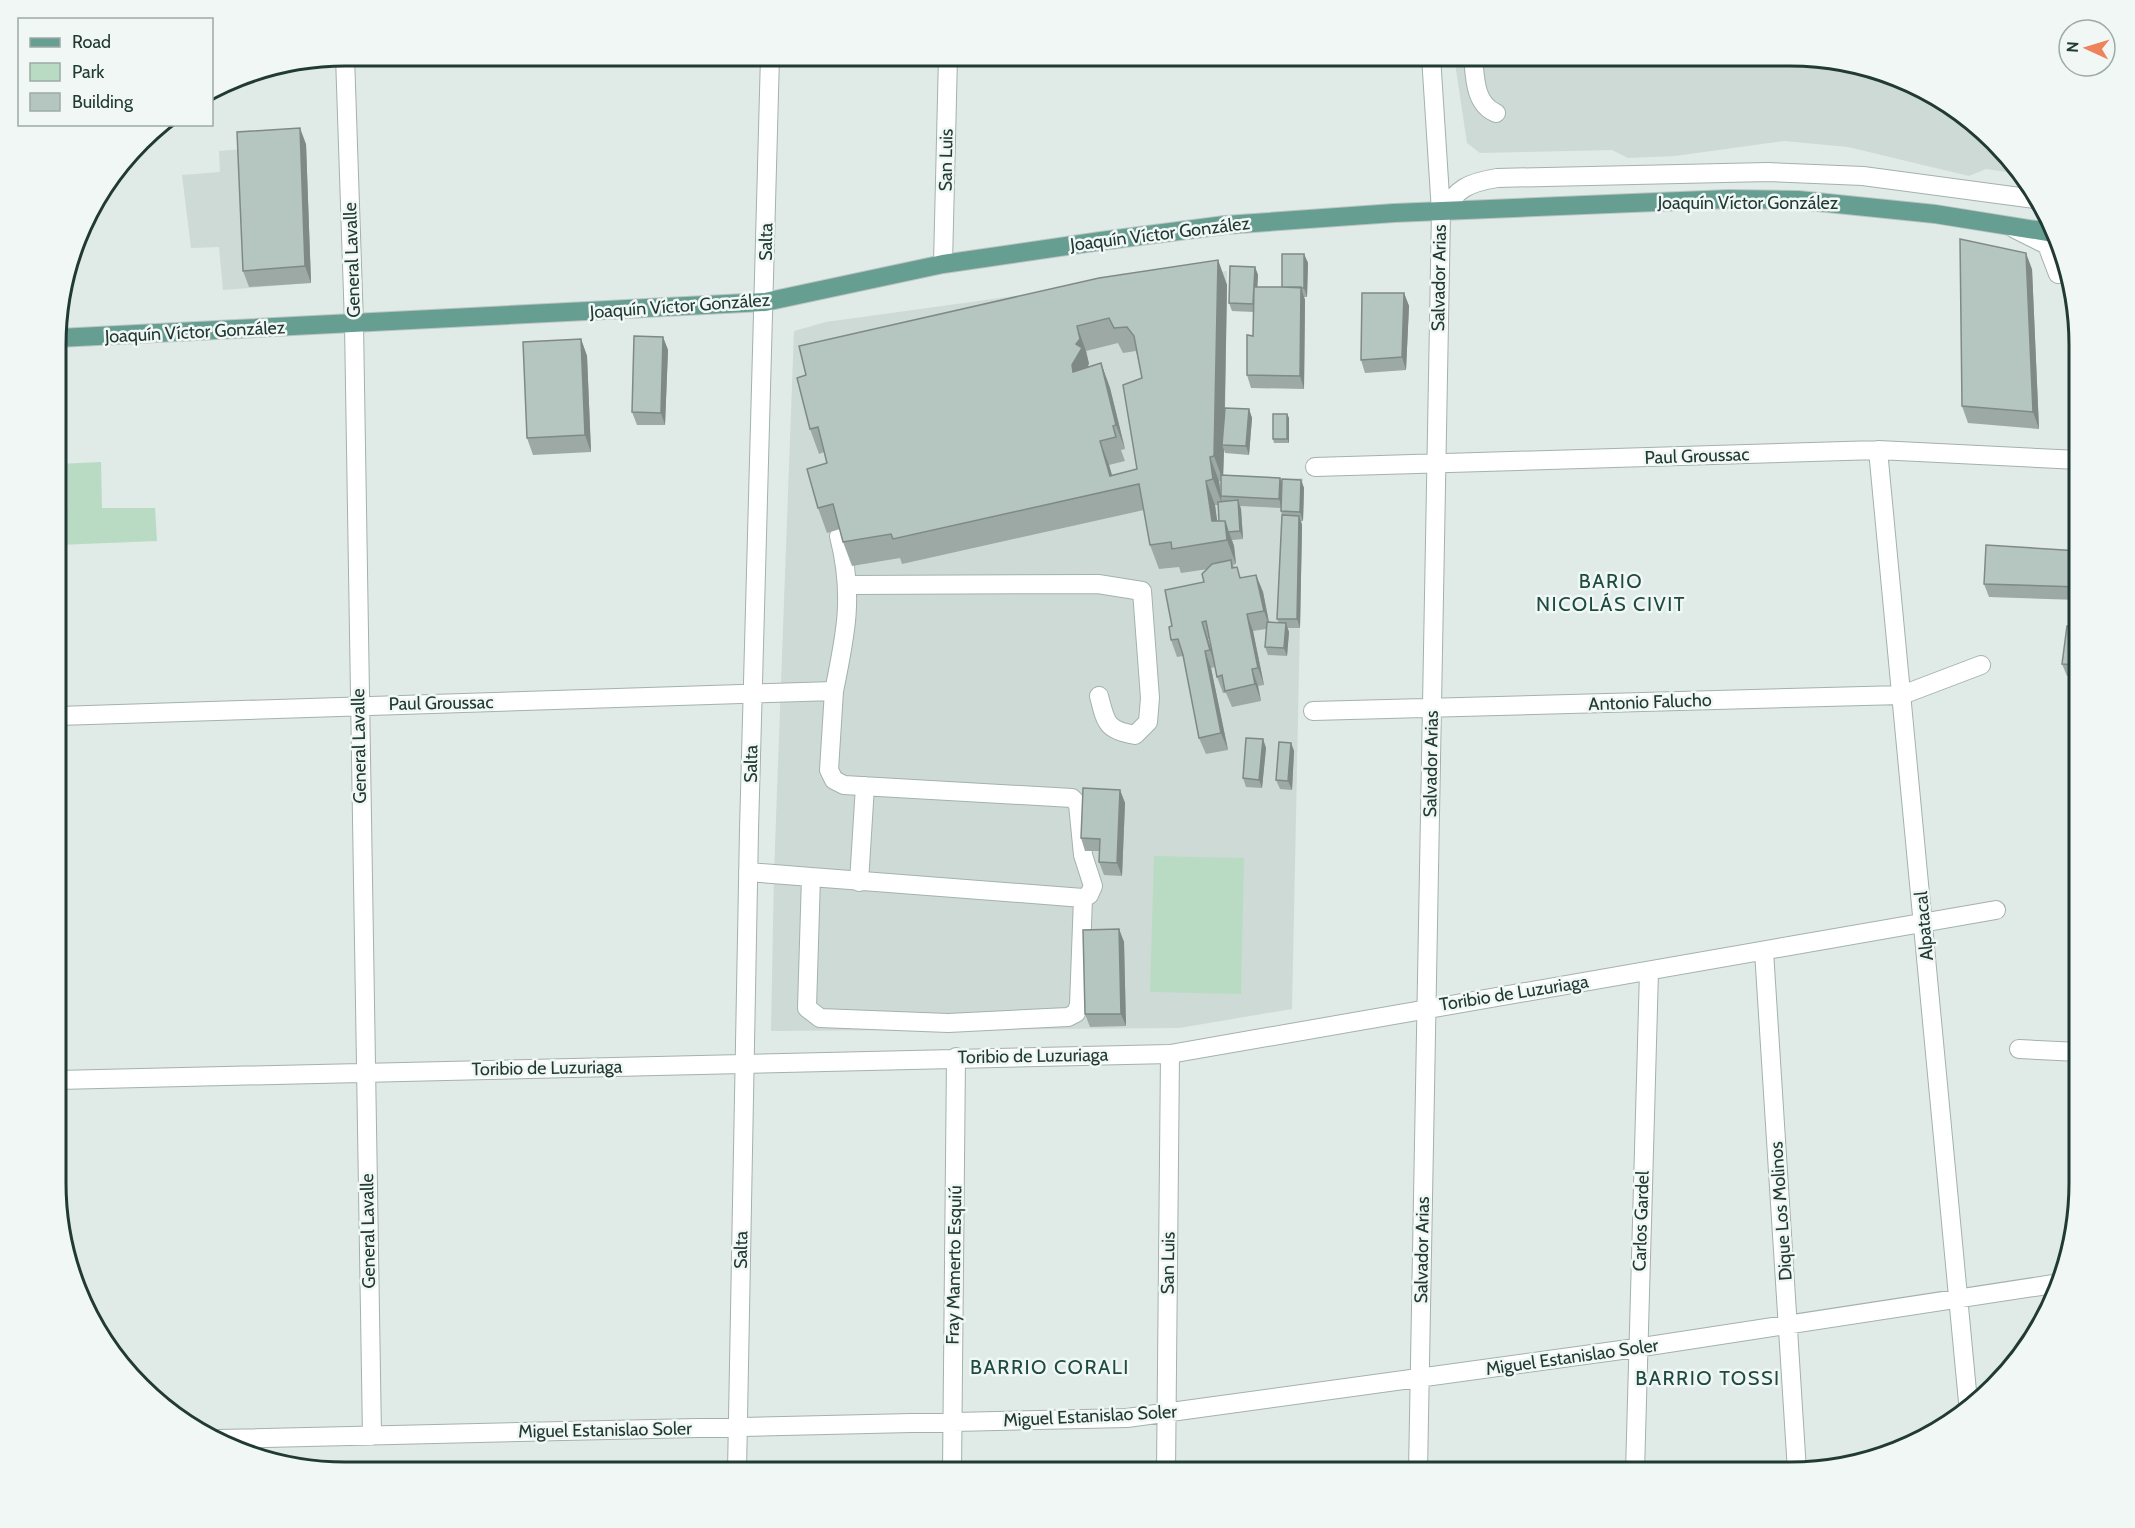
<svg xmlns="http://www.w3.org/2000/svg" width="2135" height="1528" viewBox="0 0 2135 1528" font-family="Cabin,sans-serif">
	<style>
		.built { fill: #cedad5 }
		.green { fill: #b9dbc3 }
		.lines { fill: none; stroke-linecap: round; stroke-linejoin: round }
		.minor-casing { stroke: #a3b2ad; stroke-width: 20 }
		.major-casing { stroke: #bcc4c2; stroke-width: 20 }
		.minor { stroke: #fff; stroke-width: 18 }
		.major { stroke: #669e91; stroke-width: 18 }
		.wall { fill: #9ca9a4; fill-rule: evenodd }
		.shaded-wall { fill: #7f8a86 }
		.building { fill: #b5c5bf; stroke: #7f8a86; stroke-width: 1.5; fill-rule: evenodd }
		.labels { text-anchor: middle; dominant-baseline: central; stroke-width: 5; stroke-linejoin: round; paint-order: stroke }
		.street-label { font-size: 18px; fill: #213a34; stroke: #f0f7f4 }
		.neighbourhood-label { font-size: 20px; letter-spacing: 1.5px; fill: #1e4b41; stroke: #f0f7f4 }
		.rim { fill: none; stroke: #213a34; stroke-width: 3 }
	</style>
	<rect width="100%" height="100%" fill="#e0eae6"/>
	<!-- built -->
	<path class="built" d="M1454,56H1808L1883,71L1966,116L2013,173L1986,169L1969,176L1848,147L1784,141L1675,156L1628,158L1612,150L1480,153L1467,143Z
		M306,144L311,283L223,290L219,247L191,248L182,175L220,172L219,151Z
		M1227,271L1223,480L1303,478L1292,1009L1179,1028L771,1031L774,873L794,331L826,322L1108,283Z"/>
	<!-- green -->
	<path class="green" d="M101,462L102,508H155L157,541L58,545V464Z
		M1154,856L1244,858L1241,994L1150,992Z"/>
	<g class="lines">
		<defs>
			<path id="minor" d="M345,56L354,324L372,1436
				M1473,56C1475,76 1474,104 1496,113
				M1441,212C1459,188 1467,183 1497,178L1768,172L1863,176L2035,199
				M2015,229L2047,245L2058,274
				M943,264L948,56
				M1878,450L1968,1402
				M1315,467L1878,450L2079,460
				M849,585L1098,584L1142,591L1150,698L1148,722L1135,735C1106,730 1106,723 1099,696
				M834,691C846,633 854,595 839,536
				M1313,711L1902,695L1981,665
				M58,716L834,691L829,770L834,780L844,785L1072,798L1078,804L1083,855L1093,886L1089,895L1083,898L811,877L807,1008L820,1018L948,1023L1068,1017L1076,1013L1079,1005L1083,898
				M748,872L811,877
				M859,882L865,786
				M1764,951L1797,1471
				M2019,1049L2079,1052
				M58,1080L1170,1054L1996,910
				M219,1439L1127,1418L1636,1348L2060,1283
				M737,1472L749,830L770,56
				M952,1472L956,1057
				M1166,1472L1170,1054
				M1418,1472L1441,212L1431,56
				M1635,1472L1649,971"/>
			<path id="major" d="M58,338L765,302L943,264L1101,241L1225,225L1394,213L1729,199L1798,200L1935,214L2054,233"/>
		</defs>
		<!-- minor casing -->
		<use href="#minor" class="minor-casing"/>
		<!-- major casing -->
		<use href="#major" class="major-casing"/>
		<!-- minor -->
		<use href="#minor" class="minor"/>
		<!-- major -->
		<use href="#major" class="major"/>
	</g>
	<!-- wall -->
	<path class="wall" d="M306,144L311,283L249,287L243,271Z
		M1304,254L1308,263L1307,297H1304L1305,300L1304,389L1251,388L1247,375L1253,336V312L1232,311L1229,303L1255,267L1258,275L1257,287H1282Z
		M1218,260L1227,285L1225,409H1249L1252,418L1249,455L1225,453L1224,450L1223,475L1280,478L1282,483L1301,480L1304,488L1303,521H1301L1302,525L1300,628H1287L1289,632L1287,656L1268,655L1265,647L1266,629L1253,631L1264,685L1258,686L1261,701L1232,707L1226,693H1223L1217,677L1215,667L1211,668L1228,750L1206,754L1199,738L1183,656L1177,657L1171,640L1172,626L1204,582L1208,569L1181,573L1179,567L1159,569L1150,545L1144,510L902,564L900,558L852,566L843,542L840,529L827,533L818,508L827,463L824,452L819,454L810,429L806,375ZM1118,343L1123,353L1136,351L1142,378L1137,469L1112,475L1109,465L1125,461L1121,450L1125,449L1110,388L1101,363L1089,367L1088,365L1089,364L1086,351ZM1219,481H1221V495ZM1215,505H1218L1219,521H1217ZM1240,506L1281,508V511L1282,515L1277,619L1279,623L1269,622L1263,592L1256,575L1241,578L1233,565L1236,564L1234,546L1232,540L1243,539L1241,509ZM1208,639H1210L1213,656Z
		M2032,269L2039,429L1968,423L1962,406Z
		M1404,293L1409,306L1406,370L1365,373L1361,360Z
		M663,337L668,350L665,425H637L632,412Z
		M581,339L587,356L591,452L533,455L527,438Z
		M1287,414L1289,418V443H1274L1273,439Z
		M2079,551V600L1989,597L1984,584Z
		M2079,626V677L2067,676L2062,664Z
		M1263,739L1266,748L1262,788L1246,787L1243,778Z
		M1291,743L1294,751L1292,790L1280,789L1276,780Z
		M1120,790L1125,803L1122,876L1104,875L1099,862L1100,851H1085L1081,838Z
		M1119,929L1124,942L1126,1026L1090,1027L1085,1014Z"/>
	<!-- shaded-wall -->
	<path class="shaded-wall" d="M300,128L306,144L311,283L305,266Z
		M2026,253L2032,269L2039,429L2033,412Z
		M1304,254L1308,263L1307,297L1304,288Z
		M1218,260L1227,285L1224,445H1222L1224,450L1223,481L1214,456Z
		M1255,267L1258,275L1256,313L1253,304Z
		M1301,287L1305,300L1304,389L1300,376Z
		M1404,293L1409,306L1406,370L1402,357Z
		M1077,326L1086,351L1089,364L1088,365L1091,373L1073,372L1072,365Z
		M663,337L668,350L665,425L661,413Z
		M581,339L587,356L591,452L585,435Z
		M1101,363L1110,388L1125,449L1116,425Z
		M1249,409L1252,418L1249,455L1246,446Z
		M1287,414L1289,418V443L1287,439Z
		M1100,441L1109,465L1116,489L1110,476Z
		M1210,457L1219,481L1222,504L1213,479Z
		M1280,478L1283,487L1282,508L1279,499Z
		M1301,480L1304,488L1303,521L1300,512Z
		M1206,481L1215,505L1220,541L1212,521Z
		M1238,500L1241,509L1243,539L1240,531Z
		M1299,516L1302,525L1300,628L1297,619Z
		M1225,521L1234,546L1236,564L1227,540Z
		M1256,575L1263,592L1270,628L1264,611Z
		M1247,614L1253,631L1264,685L1258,668Z
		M1202,622L1208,639L1216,666L1210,650Z
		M1286,623L1289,632L1287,656L1284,648Z
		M1205,651L1211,668L1228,750L1221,733Z
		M1252,669L1258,686L1261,701L1255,684Z
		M1263,739L1266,748L1262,788L1259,780Z
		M1291,743L1294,751L1292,790L1288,781Z
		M1120,790L1125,803L1122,876L1117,863Z
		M1119,929L1124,942L1126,1026L1121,1014Z"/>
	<!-- building -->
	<path class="building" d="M300,128L305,266L243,271L237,132Z
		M1960,239L2026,253L2033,412L1962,406Z
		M1282,254H1304V288L1282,287Z
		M1218,260L1214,456L1210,457L1213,479L1206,481L1212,521H1225L1227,540L1172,549L1171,542L1150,545L1139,484L893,539L891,534L843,542L833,504L818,508L807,469L827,463L818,427L810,429L797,378L806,375L799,346L1099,278ZM1109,318L1114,328L1127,327L1134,336L1142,378L1123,385L1137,469L1110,476L1100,441L1116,437L1113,426L1116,425L1101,363L1073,372L1072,365L1082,348L1076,344L1080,339L1077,326Z
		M1230,266L1255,267L1253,304L1229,303Z
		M1254,287H1301L1300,376L1247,375V335L1253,336Z
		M1362,293H1404L1402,357L1361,360Z
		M634,336L663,337L661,413L632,412Z
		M581,339L585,435L527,438L523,342Z
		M1225,408L1249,409L1246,446L1222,445Z
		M1273,414H1287V439H1273Z
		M1221,475L1280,478L1279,499L1221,496Z
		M1282,479L1301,480L1300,512L1281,511Z
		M1238,500L1240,531L1228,532L1225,521H1219L1218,502Z
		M1282,515L1299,516L1297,619H1277Z
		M1986,545L2079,551V587L1984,584Z
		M1231,560L1232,568L1237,567L1240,578L1256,575L1264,611L1247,614L1258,668L1252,669L1255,684L1225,691L1222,675L1217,677L1206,621L1202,622L1210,650L1205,651L1221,733L1199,738L1183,655L1178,639L1171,640L1169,627L1172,626L1165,590L1204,582L1202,574L1212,564Z
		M1267,622L1286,623L1284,648L1265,647Z
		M2067,626H2079V665L2062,664Z
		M1246,738L1263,739L1259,780L1243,778Z
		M1279,742L1291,743L1288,781L1276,780Z
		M1083,788L1120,790L1117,863L1099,862L1100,839L1081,838Z
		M1119,929L1121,1014H1085L1083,930Z"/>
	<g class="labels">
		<!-- street labels -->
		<g class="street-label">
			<text transform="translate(946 160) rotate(-89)">San Luis</text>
			<text x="1748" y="203">Joaquín Víctor González</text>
			<text transform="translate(1160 234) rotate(-7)">Joaquín Víctor González</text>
			<text transform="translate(766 242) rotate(-89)">Salta</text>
			<text transform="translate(352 260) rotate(-92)">General Lavalle</text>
			<text transform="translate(1439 278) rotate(-89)">Salvador Arias</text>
			<text transform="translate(680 306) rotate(-4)">Joaquín Víctor González</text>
			<text transform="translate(195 332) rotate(-3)">Joaquín Víctor González</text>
			<text transform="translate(1697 456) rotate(-2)">Paul Groussac</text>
			<text transform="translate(1650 702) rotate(-2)">Antonio Falucho</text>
			<text transform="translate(441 703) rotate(-1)">Paul Groussac</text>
			<text transform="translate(359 746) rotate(-91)">General Lavalle</text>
			<text transform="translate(751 764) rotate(-89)">Salta</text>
			<text transform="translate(1431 764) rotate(-89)">Salvador Arias</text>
			<text transform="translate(1924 926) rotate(-95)">Alpatacal</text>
			<text transform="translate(1514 993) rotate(-9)">Toribio de Luzuriaga</text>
			<text transform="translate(1033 1056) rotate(-1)">Toribio de Luzuriaga</text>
			<text transform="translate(547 1068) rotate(-1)">Toribio de Luzuriaga</text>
			<text transform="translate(1781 1211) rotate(-94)">Dique Los Molinos</text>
			<text transform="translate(1641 1221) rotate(-88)">Carlos Gardel</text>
			<text transform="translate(368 1231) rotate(-91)">General Lavalle</text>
			<text transform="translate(741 1250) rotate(-89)">Salta</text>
			<text transform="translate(1422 1250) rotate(-89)">Salvador Arias</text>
			<text transform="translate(1168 1263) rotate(-89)">San Luis</text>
			<text transform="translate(954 1265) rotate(-89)">Fray Mamerto Esquiú</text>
			<text transform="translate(1572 1357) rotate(-8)">Miguel Estanislao Soler</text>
			<text transform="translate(1090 1416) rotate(-3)">Miguel Estanislao Soler</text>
			<text transform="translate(605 1430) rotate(-1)">Miguel Estanislao Soler</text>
		</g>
		<!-- neighbourhood labels -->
		<g class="neighbourhood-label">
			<text x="1611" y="581">BARIO<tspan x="1611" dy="23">NICOLÁS CIVIT</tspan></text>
			<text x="1050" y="1367">BARRIO CORALI</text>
			<text x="1708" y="1378">BARRIO TOSSI</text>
		</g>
	</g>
	<!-- crop -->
	<path d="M0 0H2135V1528H0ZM345 66H1790A279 279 0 0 1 2069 345V1183A279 279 0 0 1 1790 1462H345A279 279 0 0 1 66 1183V345A279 279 0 0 1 345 66Z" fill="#f0f7f4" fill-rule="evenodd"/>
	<path class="rim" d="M345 66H1790A279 279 0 0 1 2069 345V1183A279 279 0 0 1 1790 1462H345A279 279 0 0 1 66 1183V345A279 279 0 0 1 345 66Z"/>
	<!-- legend -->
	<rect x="18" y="18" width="195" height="108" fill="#f0f7f4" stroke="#9daba7" stroke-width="1.5"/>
	<rect x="30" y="38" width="30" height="9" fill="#669e91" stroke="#9daba7" stroke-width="1.5"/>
	<text x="72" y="48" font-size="18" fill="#213a34">Road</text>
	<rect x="30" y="63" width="30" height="18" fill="#b9dbc3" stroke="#9daba7" stroke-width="1.5"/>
	<text x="72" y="78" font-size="18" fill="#213a34">Park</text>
	<rect x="30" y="93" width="30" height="18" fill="#b5c5bf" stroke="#9daba7" stroke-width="1.5"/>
	<text x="72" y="108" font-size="18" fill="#213a34">Building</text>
	<!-- north arrow -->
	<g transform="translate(2087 48) rotate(274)"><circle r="28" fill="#f0f7f4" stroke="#9daba7" stroke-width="1.5"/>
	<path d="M0-4.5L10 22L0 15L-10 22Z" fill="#ed835b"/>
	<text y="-9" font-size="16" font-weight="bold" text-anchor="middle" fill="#213a34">N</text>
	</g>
</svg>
